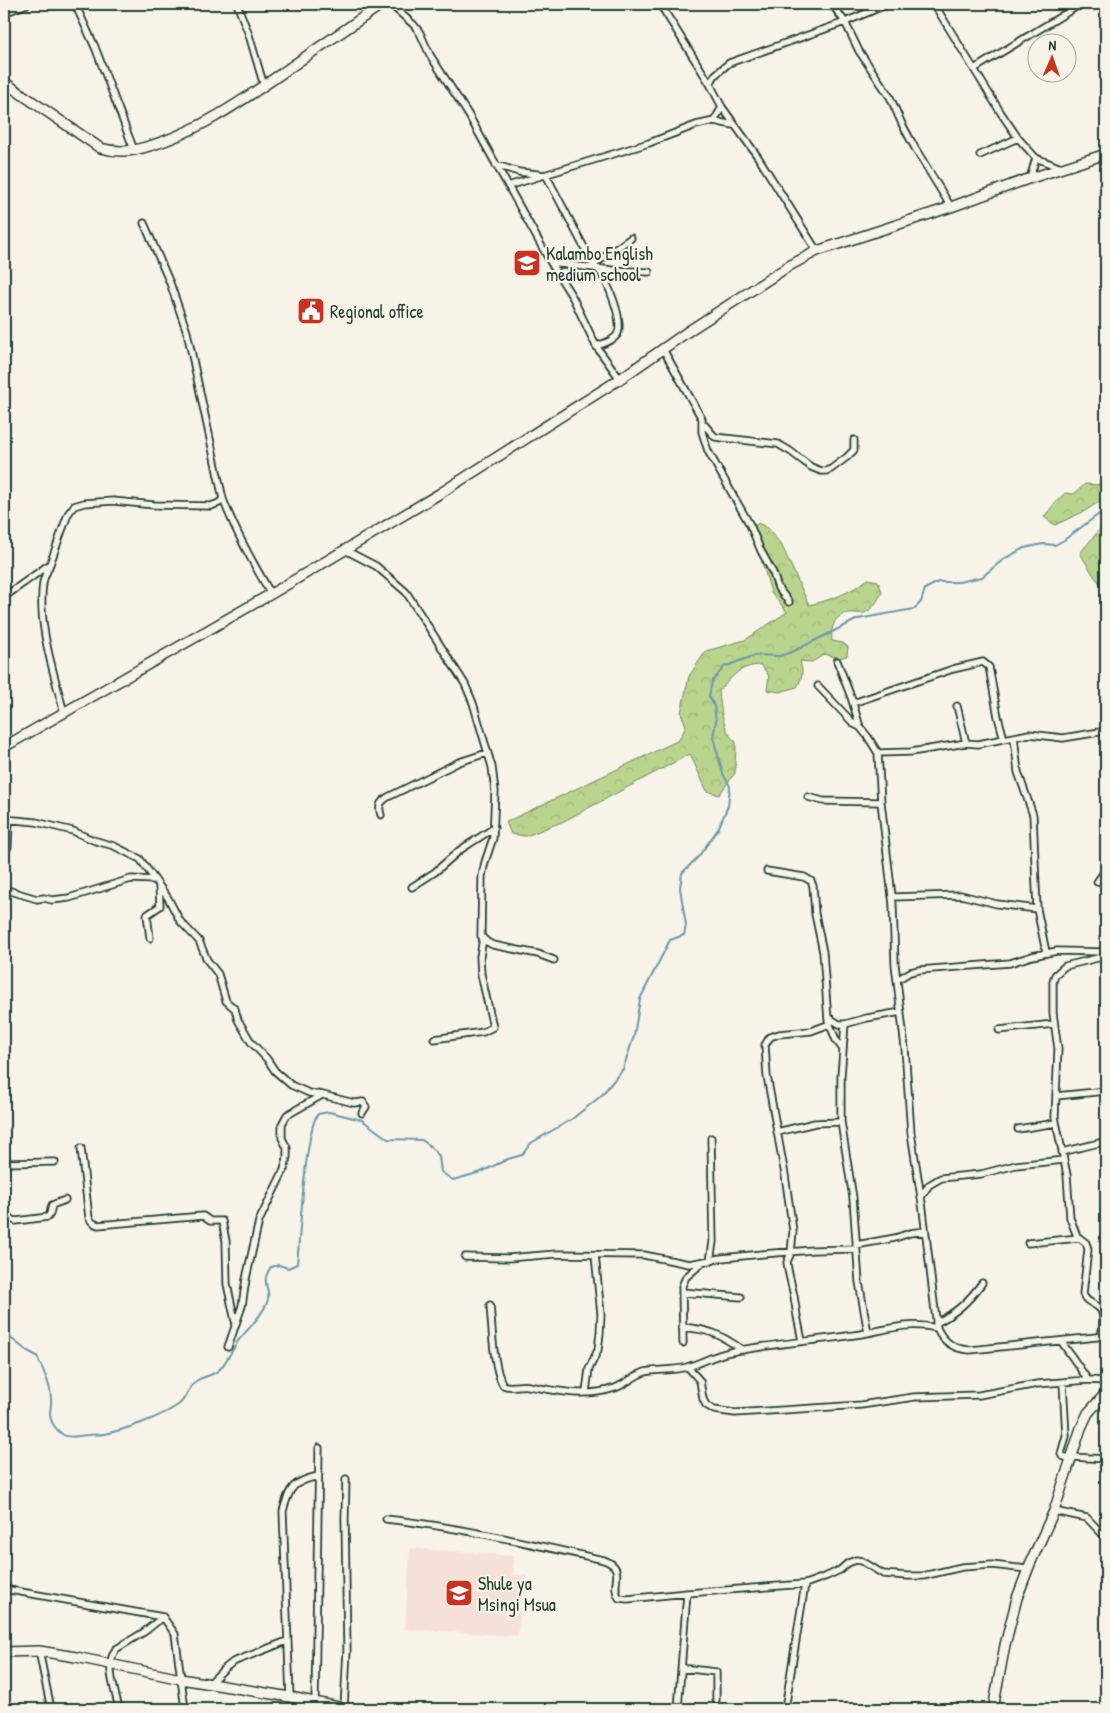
<svg xmlns="http://www.w3.org/2000/svg" width="1110" height="1713" viewBox="0 0 1110 1713" font-family="'Patrick Hand',sans-serif">
	<style>
		.built { fill: #f6e1d8 }
		.forest { fill: url(#forest-crowns); stroke: #6c8860 }
		.lines { fill: none; stroke-linecap: round; stroke-linejoin: round }
		.stream { stroke: #6b98ac; stroke-width: 2 }
		.street-casing { stroke: #1f3d34; stroke-width: 9 }
		.secondary-casing { stroke: #1f3d34; stroke-width: 12 }
		.street { stroke: #f7f3e8; stroke-width: 5.5 }
		.secondary { stroke: #f7f3e8; stroke-width: 9 }
		.labels { text-anchor: middle; dominant-baseline: central; stroke-width: 4.5; stroke-linejoin: round; paint-order: stroke }
		.poi-label { font-size: 18px; fill: #1f3d34; stroke: #f7f3e8; text-anchor: start }
	</style>
	<defs>
		<pattern id="forest-crowns" width="20" height="18" patternUnits="userSpaceOnUse" patternTransform="scale(1.25)"><rect width="20" height="18" fill="#b9d48c"/><path d="M2 6a3 3 0 1 1 6 0M12 15a3 3 0 1 1 6 0" fill="none" stroke="#9fb779"/></pattern>
	</defs>
	<rect width="100%" height="100%" fill="#f7f3e8"/>
	<filter id="ink" filterUnits="userSpaceOnUse"><feTurbulence type="fractalNoise" baseFrequency=".02" numOctaves="2"/><feDisplacementMap in="SourceGraphic" scale="10" xChannelSelector="R" yChannelSelector="G"/><feConvolveMatrix kernelMatrix="1 2 1 2 8 2 1 2 1" color-interpolation-filters="sRGB"/></filter>
	<g filter="url(#ink)">
		<!-- built -->
		<path class="built" d="M410,1548L514,1556L513,1575L527,1576L526,1600L521,1601L518,1636L405,1629Z"/>
		<!-- forest -->
		<path class="forest" d="M1106,467V497L1085,511L1055,525L1044,517L1056,502L1065,493L1074,494L1085,484L1099,485L1101,475Z
			M1106,522V591L1094,576L1080,553Z
			M758,523L768,528L782,546L809,605C831,600 850,593 868,579L878,581L882,592C878,600 873,610 864,613C859,614 853,612 848,613C833,616 831,628 832,641L843,643L848,647L847,656L838,658L825,654L812,662L800,661C803,671 803,677 797,687L780,692L767,690L769,676L761,665C739,666 734,675 719,691C721,708 722,731 736,742L735,773L719,795L707,791L690,754L564,821L526,836L511,834L506,822L679,740L686,726L681,713L689,676L706,651L745,640L787,612L771,592L752,529Z"/>
		<g class="lines">
			<!-- stream -->
			<path class="stream" d="M4,1333L26,1350L37,1356C42,1369 51,1384 51,1399C52,1409 47,1414 53,1424C65,1442 71,1436 89,1435C94,1434 99,1435 104,1434C125,1430 161,1417 178,1405C186,1400 188,1387 196,1381C203,1376 213,1376 219,1370C225,1364 233,1349 238,1341C247,1330 260,1318 266,1305C274,1288 258,1285 271,1267L279,1265L288,1268L297,1264C300,1237 305,1129 318,1114L329,1112L362,1120L388,1139L422,1140L431,1147L439,1156L441,1172L453,1180L481,1172L508,1159L522,1155L531,1143L572,1119L601,1096L623,1069L634,1036L640,999L670,940L684,935L686,925L680,888L682,873L699,856L718,829L728,806L730,786L723,774L713,737L716,721L714,706L709,696L712,682L724,667L742,660L756,655L780,656L794,651L858,619L914,609L921,602L925,589L938,582H959L982,577L1004,559L1024,548L1043,544L1055,545L1064,540L1106,509"/>
			<defs>
				<path id="street" d="M75,4L95,47L134,150
					M237,4L249,35L264,86
					M390,4L414,25L420,33L430,55L468,114L551,263L573,298L596,346L620,379
					M660,4L710,84L722,107L758,157L817,251
					M832,4L845,22L859,51L890,97L902,124L915,148L951,207
					M934,4L1001,113L1018,138L1036,158L1061,168
					M4,13L27,4
					M974,69L1081,4
					M710,84L715,75L729,63L845,22L888,4
					M714,121L722,107
					M980,155L1018,138
					M496,165L519,172L546,175L595,268
					M1030,178L1036,158
					M508,186L649,143L696,125L714,121L733,125
					M144,223L170,283L187,332L223,499C236,533 253,563 271,594
					M551,263L612,270L649,272
					M593,265L631,238
					M596,346C603,344 613,341 617,335C625,322 607,280 598,269
					M663,349L702,419V432L708,451L750,525L761,551L773,573L778,588L789,602
					M702,422L715,437L778,444L790,451L811,467L821,471H826L831,469L847,457L854,450V440
					M345,550L376,566L406,592L465,684L473,703L492,767L495,791L493,838L485,862L482,876L481,936L487,942L493,945L538,954L554,960
					M50,564C48,570 44,576 43,583C37,624 54,673 64,713
					M4,597L50,564L68,514L74,506L84,503L113,501L154,505L211,506L219,503L223,499
					M837,661L851,697L860,727L868,737L878,753
					M818,686L854,724L860,727
					M853,703L953,669L983,662L989,667L998,717L1004,739
					M957,706L966,743
					M1106,731L1063,738L1029,734L978,744L966,743L911,752L878,753L881,802L893,905L895,964L905,1048L911,1133L923,1210L937,1328C944,1343 954,1349 970,1350L1106,1336
					M1014,737L1018,772L1033,815L1037,909L1046,952
					M808,797L823,801L881,802
					M381,815C378,806 380,802 388,797L459,762L487,753
					M4,819L36,822L73,831L93,840L114,846L140,859L168,898L180,921L199,941L207,960L218,974L226,1001L235,1009L238,1020L251,1042L267,1059L275,1071L291,1085L309,1093L323,1095L354,1103L363,1102L366,1107L362,1113
					M4,853L8,847L9,819
					M767,871L804,877L811,881L813,886L815,914L823,952L828,1020L836,1040L842,1048
					M1097,882L1106,869
					M412,887L435,872L460,850L494,828
					M4,889L37,899L44,898L52,900L69,898L131,879L155,880
					M892,897L961,895L997,904L1037,909
					M150,938L147,915L160,906L159,887
					M897,980L910,972L919,970L1010,963L1032,956L1057,951L1106,952
					M828,1017L839,1024H845L867,1018L901,1012
					M845,1024L841,1076V1122L853,1198L859,1282L868,1333
					M999,1030L1054,1024
					M434,1039L483,1032L493,1027L481,974L480,957L483,938
					M1056,1096L1106,1091
					M1018,1129L1056,1123
					M777,1132L815,1123L841,1122
					M81,1148L89,1218L93,1223L98,1225L203,1216L210,1221H222L226,1241L227,1284L235,1321
					M1062,1152L1099,1143H1106
					M4,1163L55,1162
					M921,1197L929,1185L941,1178L981,1174L1016,1165L1064,1160
					M4,1200C5,1210 5,1218 16,1221L48,1217L50,1214L52,1205L65,1200
					M1028,1243L1079,1238
					M856,1245L895,1238L910,1233L925,1231
					M465,1257L508,1258L556,1254L644,1255L689,1264L722,1258L762,1254L813,1250L856,1249
					M710,1261L713,1242L711,1138
					M682,1292L741,1297
					M490,1305C492,1325 493,1369 503,1385C511,1389 520,1384 529,1386C559,1391 584,1398 615,1388C626,1384 635,1375 645,1372C658,1369 673,1371 687,1367C702,1363 714,1355 730,1352C770,1344 814,1341 854,1335C886,1331 903,1321 937,1328
					M936,1323C956,1313 969,1301 982,1283
					M682,1327C712,1330 719,1334 743,1350
					M1101,1337C1102,1329 1106,1314 1099,1308C1093,1302 1086,1303 1083,1294L1088,1249L1086,1243L1077,1236L1070,1218L1067,1175L1055,1117L1058,1049L1053,1013V982L1055,975L1065,966L1106,956
					M802,1341L797,1316L794,1296L788,1270L787,1262L791,1253L793,1231L785,1175L767,1076L765,1045L770,1037L779,1034L811,1031L830,1024
					M1061,1341L1088,1380
					M683,1343L682,1286L686,1277L701,1264
					M228,1347L242,1306L246,1279L259,1221L284,1170L287,1157V1148L282,1138V1124L287,1115L322,1095
					M688,1367L700,1381L703,1399L706,1405L714,1410L735,1413L861,1405L914,1397L979,1395L1037,1384L1088,1380L1106,1381
					M1063,1383L1066,1436L1061,1454L1062,1456L1072,1459
					M586,1392L589,1369L598,1350L600,1333L601,1314L595,1255
					M1072,1457L1106,1459
					M1054,1511L1087,1518L1106,1538
					M386,1519C460,1527 532,1544 604,1560C628,1569 609,1583 619,1598L627,1599L687,1593L805,1584L827,1576L840,1570L848,1563L856,1560L862,1561L883,1574L907,1576H923L962,1567L992,1565L1027,1569
					M4,1589L163,1617L175,1634L185,1709
					M39,1651L51,1709
					M681,1668L716,1672V1700
					M210,1683L224,1669L233,1662L287,1641
					M290,1697L283,1511C290,1486 293,1482 318,1476
					M315,1704L319,1448
					M119,1709C116,1692 104,1665 116,1649L144,1632L163,1617
					M300,1709L301,1701
					M344,1709L347,1650L345,1518L346,1479
					M678,1709L687,1593
					M785,1709L805,1584"/>
				<path id="secondary" d="M4,82L100,148C111,151 122,152 134,150C190,138 242,101 288,69C319,47 351,26 382,4
					M4,747L271,594L439,494L620,379L690,330L789,266L817,251L951,207L1025,180L1106,154
					M4,1652L39,1651L76,1657L181,1679L290,1697L348,1709
					M993,1709L1005,1645L1017,1598L1030,1564L1054,1511L1081,1428L1088,1413L1106,1393"/>
			</defs>
			<!-- street casing -->
			<use href="#street" class="street-casing"/>
			<!-- secondary casing -->
			<use href="#secondary" class="secondary-casing"/>
			<!-- street -->
			<use href="#street" class="street"/>
			<!-- secondary -->
			<use href="#secondary" class="secondary"/>
		</g>
	</g>
	<!-- icons -->
	<defs>
		<symbol id="school-square" viewBox="-11 -11 22 22"><rect x="-9" y="-9" width="18" height="18" rx="4" fill="#c8321e" stroke="#f7f3e8"/><path d="M0-5L7-2L0 1L-7-2ZM-4 1L0 2.5L4 1V4Q0 6-4 4Z" fill="#fff"/></symbol>
		<symbol id="civic-square" viewBox="-11 -11 22 22"><rect x="-9" y="-9" width="18" height="18" rx="4" fill="#c8321e" stroke="#f7f3e8"/><path d="M-.6-6.5H3V-4.5H.6V-3L4-1V1h2V6H-6V1h2V-1L-.6-3ZM-1.2 2.5V6h2.4V2.5Z" fill="#fff"/></symbol>
	</defs>
	<g fill-rule="evenodd">
		<use href="#school-square" x="511" y="247" width="32" height="32"/>
		<use href="#civic-square" x="295" y="295" width="32" height="32"/>
		<use href="#school-square" x="443" y="1577" width="32" height="32"/>
	</g>
	<g class="labels">
		<!-- poi labels -->
		<g class="poi-label">
			<text x="546" y="253">Kalambo English<tspan x="546" dy="21">medium school</tspan></text>
			<text x="330" y="311">Regional office</text>
			<text x="478" y="1583">Shule ya<tspan x="478" dy="21">Msingi Msua</tspan></text>
		</g>
	</g>
	<!-- margin -->
	<rect width="1110" height="1713" fill="none" stroke="#f7f3e8" stroke-width="20"/>
	<rect x="10" y="10" width="1090" height="1693" fill="none" stroke="#1f3d34" stroke-width="2" filter="url(#ink)"/>
	<!-- north arrow -->
	<g transform="translate(1052 58) rotate(2)"><circle r="24" fill="#f7f3e8" stroke="#a1aaa0"/>
	<path d="M0-4L9 19L0 12L-9 19Z" fill="#c8321e"/>
	<text y="-8" font-size="14" font-weight="bold" text-anchor="middle" fill="#1f3d34">N</text>
	</g>
</svg>
